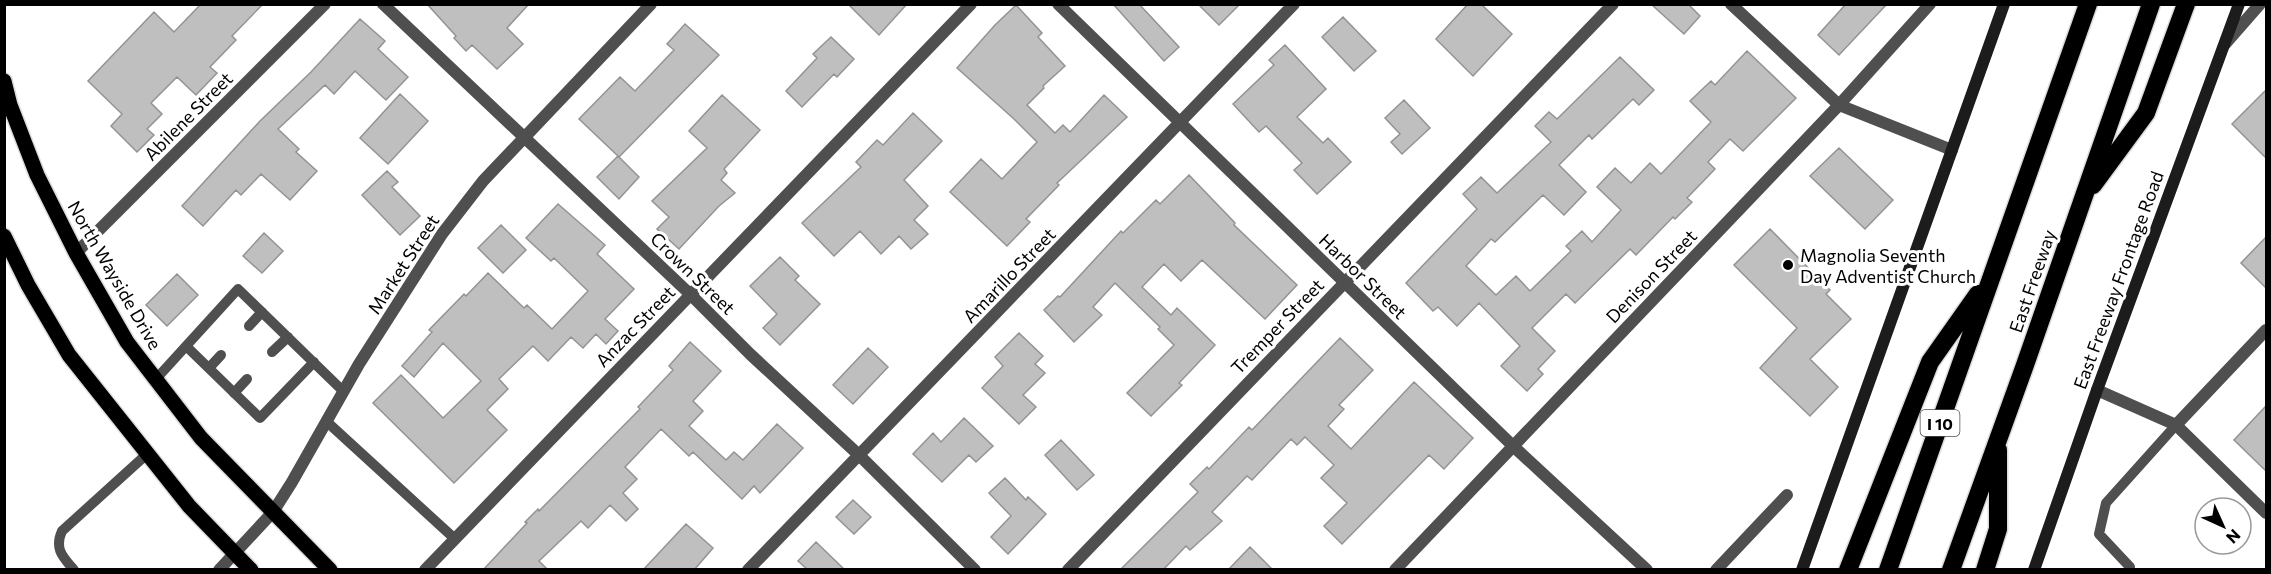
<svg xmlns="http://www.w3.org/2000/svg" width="2271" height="574" viewBox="0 0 2271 574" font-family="Commissioner,sans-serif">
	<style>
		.building { fill: #bfbfbf; stroke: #939393; stroke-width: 1.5 }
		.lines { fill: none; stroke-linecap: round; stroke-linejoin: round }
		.primary-casing { stroke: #dbdbdb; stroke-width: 18 }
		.motorway-casing { stroke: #dbdbdb; stroke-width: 21 }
		.service { stroke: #4f4f4f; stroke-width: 10 }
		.minor { stroke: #4f4f4f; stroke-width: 12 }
		.tertiary { stroke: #4f4f4f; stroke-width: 12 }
		.secondary { stroke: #1c1c1c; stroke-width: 12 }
		.primary { stroke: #000; stroke-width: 15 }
		.motorway { stroke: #000; stroke-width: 18 }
		.poi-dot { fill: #000; stroke: #fff; stroke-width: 2 }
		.labels { text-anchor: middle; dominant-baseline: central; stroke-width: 6; stroke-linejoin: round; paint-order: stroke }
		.shield { fill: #fff; stroke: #4c4c4c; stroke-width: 1.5 }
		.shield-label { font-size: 16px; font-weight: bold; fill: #000 }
		.street-label { font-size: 18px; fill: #000; stroke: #fff }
		.poi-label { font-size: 18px; fill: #000; stroke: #fff; text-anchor: start }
	</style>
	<rect width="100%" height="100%" fill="#fff"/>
	<!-- building -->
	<path class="building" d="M201,4H263L232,36L236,40L210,67L217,73L196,95L177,77L151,103L162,114L147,129L154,135L137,152L111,126L122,114L88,81L154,12L174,32Z
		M427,4H529L507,28L523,44L497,69L472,45L466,51L454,38L456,36Z
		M848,4H907L879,35Z
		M1113,4H1139L1179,47L1164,61Z
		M1198,4H1240L1219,25Z
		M1468,4H1481L1512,34L1473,76L1436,39Z
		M1651,4H1688L1700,16L1684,34Z
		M1846,4H1887L1839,55L1818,35Z
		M1016,5L1042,33L1038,37L1065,66L1043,86L1044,88L1027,105L1055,133L1063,125L1070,132L1104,95L1127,117L1057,183L1059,185L1026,219L1030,222L1007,246L950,192L981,159L1002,179L1037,142L1014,119L957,68L995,25Z
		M1343,17L1376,51L1354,71L1322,37Z
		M360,19L385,41L378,49L408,77L386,100L355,71L334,94L325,85L278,129L299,149L296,152L317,171L290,200L261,174L241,195L236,190L203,226L182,206L260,121L311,72Z
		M685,24L719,55L619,157L579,119L620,77L635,91L674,50L667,44Z
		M831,37L854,59L837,77L834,74L802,107L786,91L817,58L813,54Z
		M1285,45L1326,89L1297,117L1323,143L1328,138L1351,162L1317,194L1294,170L1302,163L1266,126L1259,132L1233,104L1274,65L1269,60Z
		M1747,51L1796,98L1743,151L1730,139L1708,162L1715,169L1687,198L1692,202L1675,219L1673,217L1636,255L1630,249L1575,303L1566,294L1532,328L1555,351L1538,369L1543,374L1527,391L1501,366L1520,346L1479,303L1457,326L1438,307L1433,311L1406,283L1477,209L1463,194L1481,177L1497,193L1551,142L1535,126L1549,112L1557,119L1620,57L1654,90L1639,105L1633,99L1592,139L1589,135L1559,165L1586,192L1564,215L1543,195L1495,242L1491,239L1466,266L1496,295L1516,276L1530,291L1571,251L1566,246L1582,231L1592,242L1621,210L1597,187L1615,168L1631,183L1650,163L1661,174L1711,122L1690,101L1711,81L1715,85Z
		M2266,90V158L2232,124Z
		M400,94L428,121L388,164L360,138Z
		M722,95L760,130L724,169L727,173L721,180L735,193L719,206L679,249L657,229L669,217L652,201L707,148L689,131Z
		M1404,100L1430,128L1402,154L1391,142L1400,134L1385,118Z
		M913,113L942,141L904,180L928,206L914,220L928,234L911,249L899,236L881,254L860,231L834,256L802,223L861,167L856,162L877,140L883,145Z
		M1839,148L1893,200L1865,229L1810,176Z
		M618,156L639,177L619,199L597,177Z
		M387,171L398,182L392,187L420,216L400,235L362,195Z
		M1189,175L1235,223L1234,225L1297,285L1265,319L1202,260L1181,281L1164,264L1142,287L1171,315L1177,308L1215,345L1179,383L1182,385L1151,416L1127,393L1174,345L1158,329L1160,327L1115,283L1093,307L1102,315L1074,342L1044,310L1058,296L1060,297L1121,231L1123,233L1156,200L1160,204Z
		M558,204L605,245L597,254L634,289L605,319L618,331L606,344L596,334L583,348L571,337L548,361L533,346L499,379L508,389L487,410L507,430L454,483L373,403L401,375L443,418L481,381L443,343L414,377L402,366L432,332L429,330L464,294L466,296L488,273L524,308L527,305L552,329L588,291L554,258L551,261L526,238Z
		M501,225L526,250L503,273L478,248Z
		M1770,229L1830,290L1826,294L1851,319L1810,359L1838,387L1810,416L1760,368L1797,328L1734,265Z
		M264,233L283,251L262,273L243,256Z
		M2266,237V288L2241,263Z
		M780,257L799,276L795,280L820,304L780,345L763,328L777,314L750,286Z
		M177,274L198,295L167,326L146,305Z
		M1019,333L1043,356L1035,364L1045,373L1023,395L1036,407L1019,424L982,388L1003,366L995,357Z
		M1340,338L1373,370L1339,405L1344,409L1328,426L1351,449L1414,382L1473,438L1444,469L1429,455L1342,544L1324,526L1347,503L1321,478L1334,465L1305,437L1297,445L1291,439L1252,480L1247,476L1212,512L1222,521L1190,550L1186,546L1163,570H1120L1198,492L1190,484L1207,467L1209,469L1249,427L1252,430Z
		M690,342L721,371L693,401L703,411L689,426L726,460L734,452L743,460L777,424L803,448L760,493L754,486L742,499L693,452L689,456L661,429L625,467L637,479L623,493L638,509L626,521L610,505L588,528L581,521L539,561L548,570H483L527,523L525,522L538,509L539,511L640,409L638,407L673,370L669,366Z
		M868,348L888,367L853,404L833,385Z
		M2266,406V471L2234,440Z
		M964,418L993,446L976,462L969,455L942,482L913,454L933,433L941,442Z
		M1061,440L1094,475L1077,490L1045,455Z
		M1005,478L1026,500L1028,497L1046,514L1008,554L991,537L1011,516L989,493Z
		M853,500L871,517L854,534L836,517Z
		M686,524L713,548L694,570H643Z
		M816,542L845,570H808L798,561Z
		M1250,547L1273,570H1228Z"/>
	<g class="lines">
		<defs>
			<path id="primary" d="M4,81L10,105L37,175L76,253L127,342L201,438L330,570
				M4,236L28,285L69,355L189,506L251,570"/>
			<path id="motorway" d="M2093,185L2146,113L2186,4
				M1848,570L1930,362L1978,294
				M1888,570L2088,4
				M1951,570L2025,365L2151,4
				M1985,570L1998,529V450"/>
		</defs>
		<!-- primary casing -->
		<use href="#primary" class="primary-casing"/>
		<!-- motorway casing -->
		<use href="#motorway" class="motorway-casing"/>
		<!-- service -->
		<path class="service" d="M249,326L262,312
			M186,346L260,418L314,362
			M272,352L288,337
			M209,368L221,355
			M156,379L238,289L343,391
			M234,393L247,379
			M326,421L455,539
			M2130,567L2099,534L2106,503L2176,425
			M74,570C63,557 54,549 62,531L147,454"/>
		<!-- minor -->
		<path class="minor" d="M383,4L691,295L750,354L860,456L975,570
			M1058,4L1513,446L1647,570
			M1731,4L1839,105L1952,150
			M2225,44L2260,4
			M76,253L325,4
			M2176,425L2266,513
			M425,570L971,4
			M748,570L1294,4
			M1068,570L1613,4
			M1395,570L1839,105L1930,4
			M1716,570L1787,495"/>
		<!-- tertiary -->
		<path class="tertiary" d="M2097,390L2176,425L2266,330
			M219,570L273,512L292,482L359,364L442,234L483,181L651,4"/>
		<!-- secondary -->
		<path class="secondary" d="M1802,570L2004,4
			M2034,570L2097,390L2239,4"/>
		<!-- primary -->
		<use href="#primary" class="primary"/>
		<!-- motorway -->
		<use href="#motorway" class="motorway"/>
	</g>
	<!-- markers -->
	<circle class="poi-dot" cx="1788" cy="265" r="6"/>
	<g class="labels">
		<!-- shield labels -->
		<rect class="shield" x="1920.5" y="410" width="39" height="26" rx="4.5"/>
		<g class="shield-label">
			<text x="1940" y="423">I 10</text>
		</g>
		<!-- street labels -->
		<g class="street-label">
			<text transform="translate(188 116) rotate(-45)">Abilene Street</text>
			<text transform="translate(403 264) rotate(-57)">Market Street</text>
			<text transform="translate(693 273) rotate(44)">Crown Street</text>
			<text transform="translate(115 275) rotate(60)">North Wayside Drive</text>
			<text transform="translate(1009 275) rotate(-46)">Amarillo Street</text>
			<text transform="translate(1363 276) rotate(44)">Harbor Street</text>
			<text transform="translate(1651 276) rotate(-46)">Denison Street</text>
			<text transform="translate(2118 280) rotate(-70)">East Freeway Frontage Road</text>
			<text transform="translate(2032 281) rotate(-71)">East Freeway</text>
			<text transform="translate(635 326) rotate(-46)">Anzac Street</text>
			<text transform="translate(1277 326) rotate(-46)">Tremper Street</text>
		</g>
		<!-- poi labels -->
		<g class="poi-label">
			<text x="1800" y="255">Magnolia Seventh<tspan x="1800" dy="21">Day Adventist Church</tspan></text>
		</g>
	</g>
	<!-- border -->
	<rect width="2271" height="574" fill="none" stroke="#000000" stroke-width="12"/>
	<!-- north arrow -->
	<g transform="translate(2223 526) rotate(135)"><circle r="28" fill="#ffffff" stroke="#999999" stroke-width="1.5"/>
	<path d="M0-4.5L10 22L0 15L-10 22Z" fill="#000000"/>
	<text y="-9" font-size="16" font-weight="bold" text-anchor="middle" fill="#000000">N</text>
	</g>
</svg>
